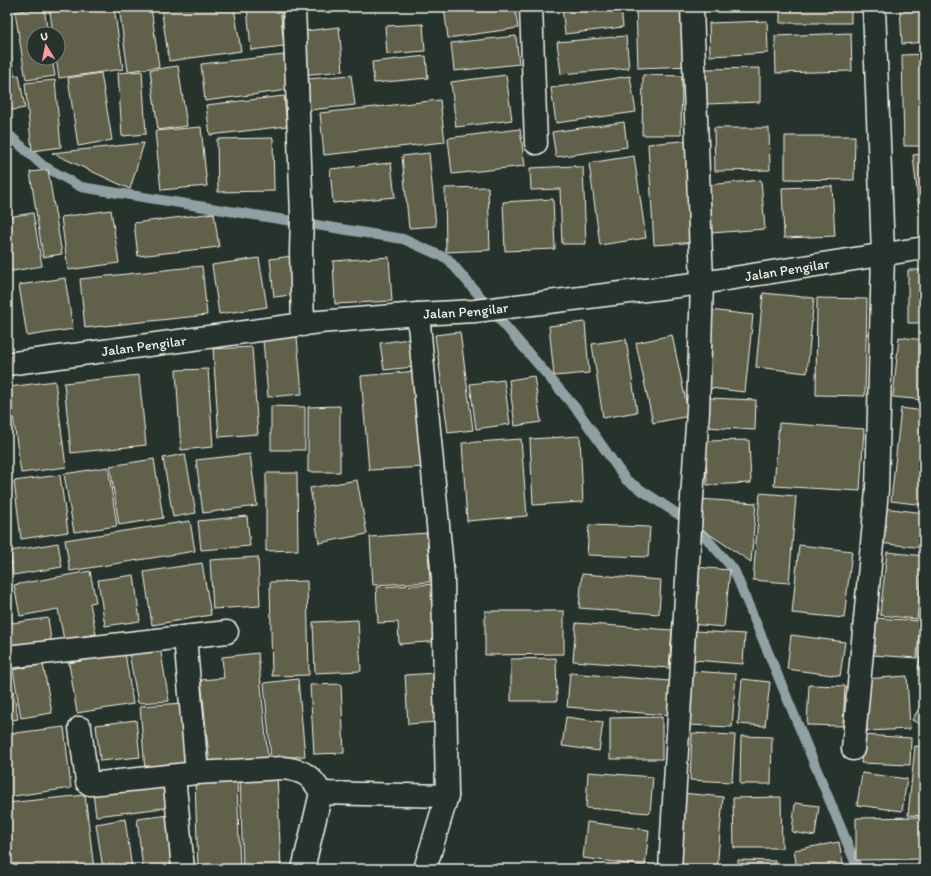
<svg xmlns="http://www.w3.org/2000/svg" width="931" height="876" viewBox="0 0 931 876" font-family="Itim,sans-serif">
	<style>
		.lines { fill: none; stroke-linecap: round; stroke-linejoin: round }
		.stream { stroke: #91a0a2; stroke-width: 10 }
		.building { fill: #61614c; stroke: #f4f1e8 }
		.minor-casing { stroke: #f4f1e8; stroke-width: 25 }
		.minor { stroke: #26332d; stroke-width: 22 }
		.labels { text-anchor: middle; dominant-baseline: central; stroke-width: 4; stroke-linejoin: round; paint-order: stroke }
		.street-label { font-size: 14px; fill: #f4f1e8; stroke: #26332d }
	</style>
	<rect width="100%" height="100%" fill="#26332d"/>
	<filter id="ink" filterUnits="userSpaceOnUse"><feTurbulence type="fractalNoise" baseFrequency=".025" numOctaves="2"/><feDisplacementMap in="SourceGraphic" scale="8" xChannelSelector="R" yChannelSelector="G"/><feConvolveMatrix kernelMatrix="1 2 1 2 8 2 1 2 1" color-interpolation-filters="sRGB"/></filter>
	<g filter="url(#ink)">
		<g class="lines">
			<!-- stream -->
			<path class="stream" d="M7,133L42,165L81,187L403,239L448,259L578,411L626,480L696,526L734,570L858,869"/>
		</g>
		<!-- building -->
		<path class="building" d="M44,7L48,34H34V58H52L55,76L26,80L15,12Z
			M85,7H114L123,69L59,78L56,58H58V34H53L50,12Z
			M119,7H151L159,67L128,71Z
			M161,7H234L241,51L169,61Z
			M247,7H280L284,46L251,50Z
			M444,7H515L518,28L448,38Z
			M562,7H621L623,27L565,34Z
			M636,7H690L692,66L638,68Z
			M709,7H756L709,10Z
			M780,7H851V23H780Z
			M900,7H924V42L902,44Z
			M767,21L768,53L710,56L709,23Z
			M7,24L14,75L7,76Z
			M423,24L425,51L387,54L385,26Z
			M339,27L343,71L301,75L296,32Z
			M851,33L852,71L776,73L775,36Z
			M516,36L519,64L454,71L451,43Z
			M626,36L629,68L561,74L557,42Z
			M924,54V146H904L902,55Z
			M284,55L288,90L205,101L201,64Z
			M426,56L428,78L374,83L372,62Z
			M178,66L187,126L158,130L150,70Z
			M760,68V102L706,104L705,69Z
			M142,71L146,134L122,136L118,73Z
			M101,73L112,140L78,146L68,78Z
			M19,75L25,108L7,111V77Z
			M351,75L355,105L310,110L308,79Z
			M506,75L512,120L456,127L451,82Z
			M643,75L682,76L681,135H642Z
			M630,76L636,112L556,123L551,88Z
			M55,80L61,147L32,151L25,83Z
			M284,96L287,126L210,135L206,105Z
			M440,100L445,142L324,155L320,113Z
			M624,122L627,147L556,157L552,132Z
			M201,127L207,186L161,190L155,131Z
			M714,128H769L770,170L715,171Z
			M520,129L525,166L452,174L448,138Z
			M785,136H855L854,180L785,179Z
			M273,138L274,191L218,192L217,139Z
			M692,140L699,242L654,245L648,144Z
			M144,143L130,189L52,153Z
			M429,153L436,226L409,228L402,156Z
			M924,154V210L919,211L913,155Z
			M634,156L646,238L600,245L589,163Z
			M391,163L395,197L333,203L330,169Z
			M575,166V167H583L586,244H562L560,189L531,190L530,168Z
			M48,170L62,254L43,257L30,172Z
			M761,180L765,229L711,233L707,185Z
			M832,186L835,236L784,238L782,188Z
			M488,187L490,250L446,252L445,188Z
			M553,199L555,249L505,251L503,202Z
			M111,210L119,263L68,270L61,217Z
			M33,213L42,266L7,272V217Z
			M214,213L219,247L138,256L134,223Z
			M306,254L310,293L274,297L270,259Z
			M389,257L392,301L335,304L333,261Z
			M259,258L267,307L219,314L212,265Z
			M202,266L207,315L85,328L80,279Z
			M908,270H924V323H908Z
			M65,278L73,329L27,336L19,285Z
			M763,293L814,298L807,373L756,367Z
			M817,298L867,299L865,396L816,395Z
			M709,310L753,315L745,392L700,387Z
			M585,322L589,373L554,376L549,326Z
			M460,332L473,430L448,433L435,335Z
			M672,335L689,416L653,423L636,343Z
			M297,337L302,394L268,397L263,340Z
			M899,337L924,340V400L893,397Z
			M409,339L413,367L384,370L380,343Z
			M626,339L637,412L603,418L592,344Z
			M252,347L258,434L219,437L213,349Z
			M208,369L213,447L181,450L176,370Z
			M417,371L426,467L369,470L361,376Z
			M139,375L146,445L71,453L64,383Z
			M534,376L541,422L515,426L509,380Z
			M504,380L510,424L476,429L470,384Z
			M55,381L66,467L21,473L9,387Z
			M708,398L756,400L755,430L706,427Z
			M271,406L305,407V450H271Z
			M340,406V472H308V407Z
			M901,408L924,411V505L891,501Z
			M779,423L864,429L860,491L774,486Z
			M580,436L583,502L533,505L530,439Z
			M521,439L527,516L467,521L462,443Z
			M749,440L751,483L707,485L706,441Z
			M185,454L196,513L173,517L163,458Z
			M250,454L257,506L203,513L196,460Z
			M154,459L163,518L119,525L110,466Z
			M108,467L117,526L74,532L64,474Z
			M266,473H297L298,550L266,551Z
			M60,475L68,532L21,539L14,481Z
			M357,480L367,534L319,543L310,488Z
			M760,493L796,496L789,583L753,580Z
			M699,499L756,503L751,562L697,526Z
			M884,508L924,513V548L879,543Z
			M247,516L250,546L201,550L198,521Z
			M190,521L195,551L70,571L65,540Z
			M589,525L650,527L648,557L587,555Z
			M427,533L430,582L373,585L370,537Z
			M58,543L62,567L13,575L10,551Z
			M799,545L852,551L844,618L792,613Z
			M887,552L924,556L917,619L880,615Z
			M258,557L260,606L213,609L210,560Z
			M202,563L211,615L152,625L144,572Z
			M695,567L730,570L724,627L689,624Z
			M90,571L96,602L90,603L96,634L64,640L58,609L20,616L14,585Z
			M582,574L661,580L659,614L579,608Z
			M134,575L140,621L105,626L98,580Z
			M307,581L309,675L272,676L270,582Z
			M438,584L442,641L399,644L398,622L378,623L376,587Z
			M7,592L12,623L48,618L52,648L7,654Z
			M485,611H564V654L485,655Z
			M876,618L920,621L917,658L873,655Z
			M358,620L361,671L315,673L313,622Z
			M576,623L672,630L669,668L573,661Z
			M695,631L745,634L743,664L694,660Z
			M924,632V670L918,669Z
			M791,635L845,642L840,676L787,669Z
			M160,647L169,701L138,703L129,653Z
			M125,653L133,704L77,713L69,663Z
			M258,653L268,760L210,766L201,680L224,678L222,657Z
			M556,658L557,701H511V659Z
			M43,664L52,713L21,718L13,670Z
			M691,671L736,674L732,727L688,725Z
			M7,672H10L18,719L7,721Z
			M436,673L439,722L408,724L405,675Z
			M570,673L670,681L668,715L567,707Z
			M907,676L910,729L867,731L864,679Z
			M298,679L305,756L271,759L264,683Z
			M742,679L770,682L765,726L738,724Z
			M341,684L344,753L314,754L310,685Z
			M809,685L845,686L843,726L807,725Z
			M924,700V727L912,720Z
			M184,703L188,768L145,771L140,706Z
			M566,717L603,722L599,751L562,746Z
			M662,717V759H610V718Z
			M136,720L140,757L100,761L96,725Z
			M64,727L71,788L7,797V734Z
			M692,733L735,735L732,782L690,780Z
			M863,735L911,738L910,765L861,763Z
			M741,736L772,737L771,784H740Z
			M915,746L924,747V816L908,815Z
			M588,772L653,777L650,813L586,808Z
			M277,773L281,869H243L240,774Z
			M862,773L907,779L902,811L857,805Z
			M237,778L240,869H198L195,780Z
			M169,784L172,807L96,816L93,794Z
			M682,793L723,797L717,869H676Z
			M85,795L94,869H7V803Z
			M781,797L782,848H734L733,798Z
			M795,803L819,806L815,836L792,832Z
			M170,815L176,869H143L137,819Z
			M924,817V859L856,860V818Z
			M125,819L132,869H103L96,824Z
			M587,822L649,830L645,866L583,858Z
			M839,842L844,869H797L794,850Z
			M738,860L775,861V869H738Z
			M555,866L587,869H554Z"/>
		<g class="lines">
			<defs>
				<g id="minor">
					<path d="M294,7L302,216L301,251L303,325"/>
					<path d="M531,7L536,143"/>
					<path d="M418,314L443,578L447,796L425,869"/>
					<path id="s1" d="M7,364L319,322L418,314L475,311L702,283L924,248"/>
					<path d="M185,637L197,773L283,768C303,770 312,776 321,793"/>
					<path d="M7,657L227,632"/>
					<path d="M80,728L87,782L90,784L197,773"/>
					<path d="M853,749L877,490L883,254L874,7"/>
					<path d="M174,776L183,869"/>
					<path d="M303,869L321,793L447,796"/>
					<path d="M670,869L691,512L698,411L702,283L692,7"/>
				</g>
			</defs>
			<!-- minor casing -->
			<use href="#minor" class="minor-casing"/>
			<!-- minor -->
			<use href="#minor" class="minor"/>
		</g>
	</g>
	<g class="labels">
		<!-- street labels -->
		<g class="street-label">
			<text stroke="none"><textPath href="#s1" startOffset="786">Jalan Pengilar</textPath></text>
			<text stroke="none"><textPath href="#s1" startOffset="462">Jalan Pengilar</textPath></text>
			<text stroke="none"><textPath href="#s1" startOffset="138">Jalan Pengilar</textPath></text>
		</g>
	</g>
	<!-- margin -->
	<rect width="931" height="876" fill="none" stroke="#26332d" stroke-width="24"/>
	<rect x="12" y="12" width="907" height="852" fill="none" stroke="#f4f1e8" stroke-width="1.5" filter="url(#ink)"/>
	<!-- north arrow -->
	<g transform="translate(46 46) rotate(350)"><circle r="19" fill="#26332d" stroke="#787f78"/>
	<path d="M0-3L7 15L0 10L-7 15Z" fill="#ff9aa2"/>
	<text y="-6" font-size="11" font-weight="bold" text-anchor="middle" fill="#f4f1e8">U</text>
	</g>
</svg>
